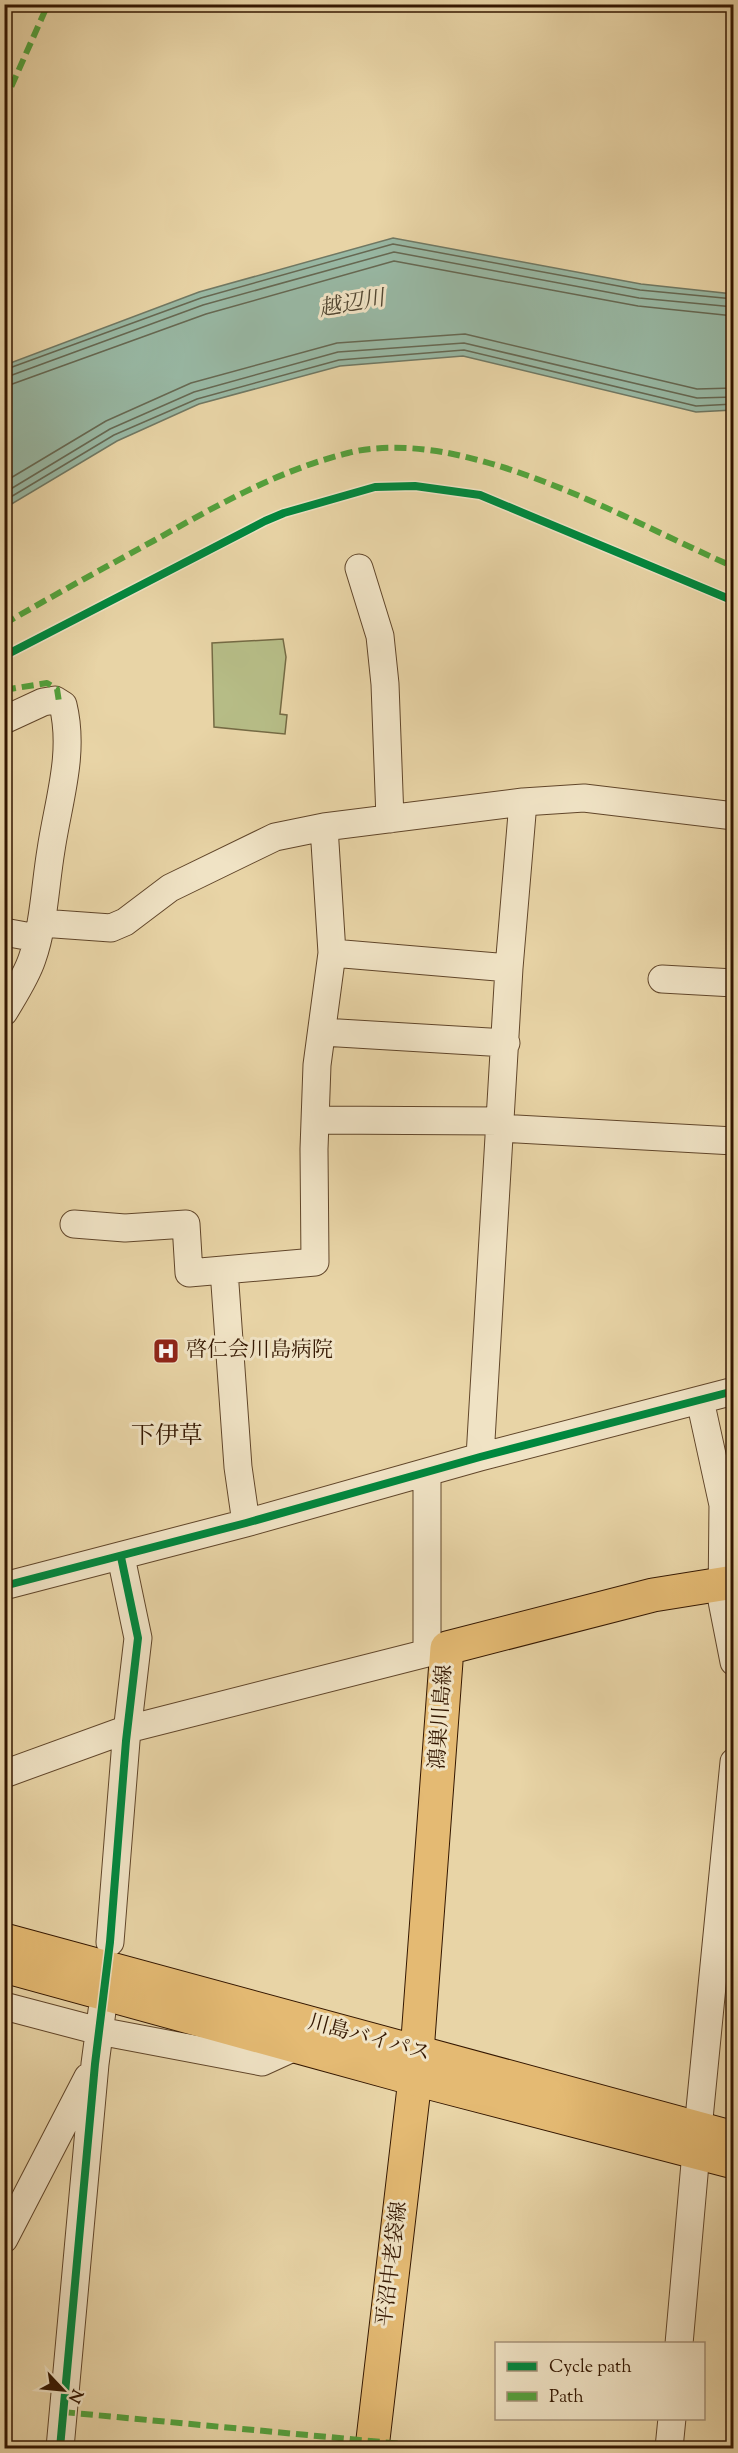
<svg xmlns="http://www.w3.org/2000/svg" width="738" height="2453" viewBox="0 0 738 2453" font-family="'Sorts Mill Goudy','Noto Serif JP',serif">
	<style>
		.green { fill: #b6bc86; stroke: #756a44; stroke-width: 1.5 }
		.water { fill: #98b8a4; stroke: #707863; stroke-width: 1.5 }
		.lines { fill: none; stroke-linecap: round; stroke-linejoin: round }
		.shore { stroke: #666852; stroke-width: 1.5 }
		.minor-casing { stroke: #61462a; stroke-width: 29 }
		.major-casing { stroke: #341701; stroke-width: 35 }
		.highway-casing { stroke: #341701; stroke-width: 35 }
		.minor { stroke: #f0e3c5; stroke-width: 27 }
		.major { stroke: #e4ba73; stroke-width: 33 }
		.highway { stroke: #e4ba73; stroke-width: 33 }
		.quiet { stroke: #53a13c; stroke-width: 6; stroke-dasharray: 12 6; stroke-linecap: butt }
		.cycleway-casing { stroke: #f0e3c5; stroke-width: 11 }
		.cycleway { stroke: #00873e; stroke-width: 8 }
		.labels { text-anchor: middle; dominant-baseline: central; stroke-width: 6; stroke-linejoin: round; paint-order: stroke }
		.poi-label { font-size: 21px; fill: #341701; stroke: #f0e3c5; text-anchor: start }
		.street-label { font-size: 21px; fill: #341701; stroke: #f0e3c5 }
		.water-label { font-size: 22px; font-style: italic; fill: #524732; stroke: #f0e3c5 }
		.quarter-label { font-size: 24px; fill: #341701; stroke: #f0e3c5 }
	</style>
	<rect width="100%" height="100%" fill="#e8d4a6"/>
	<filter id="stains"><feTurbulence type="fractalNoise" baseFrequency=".00333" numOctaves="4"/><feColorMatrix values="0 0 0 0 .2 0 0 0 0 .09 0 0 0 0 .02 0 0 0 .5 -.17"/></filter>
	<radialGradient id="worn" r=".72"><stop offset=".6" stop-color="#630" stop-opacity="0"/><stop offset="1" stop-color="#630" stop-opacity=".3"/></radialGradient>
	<!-- green -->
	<path class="green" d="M283,639L286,657L280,714L287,715L285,734L214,727L212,643Z"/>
	<!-- water -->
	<path class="water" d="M393,238L641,284L733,294V410L696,412L463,356L340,366L199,404L117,441L5,508V365L199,292Z"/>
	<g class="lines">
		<!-- shore -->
		<path class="shore" d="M4,370L201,298L393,244L640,290L734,299
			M4,378L203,305L394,252L639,298L734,307
			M4,387L206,314L394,261L638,306L734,316
			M4,482L106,421L191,383L337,343L465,334L697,389L734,388
			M4,493L110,429L194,392L338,352L464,343L697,398L734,397
			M4,501L114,435L197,399L339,360L464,350L696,406L734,404"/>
		<defs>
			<path id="minor" d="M359,568L380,636L385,684L390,819
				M4,720L43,702L55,700L63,705C75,754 58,802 51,850C45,886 44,925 32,959C26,977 14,995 4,1012
				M41,923L111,928L125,922L170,888L275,837L324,827L523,802L584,798L734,816
				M4,932L37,938
				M332,953L509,968
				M662,979L734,983
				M322,1032L506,1043
				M315,1120L501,1121
				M500,1128L734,1141
				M74,1224L125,1228L186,1224L189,1273L315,1262L314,1149L317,1065L332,953L324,827
				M224,1270L238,1467L246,1523
				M700,1400L723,1505L722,1601L734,1662
				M480,1457L509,968L523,802
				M427,1472V1653
				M4,1586L246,1523L480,1457L734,1391
				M4,1774L128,1729L447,1648
				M110,1942L126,1741L138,1638L121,1557
				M4,2006L99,2031L262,2062L297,2046
				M698,2129L734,1762
				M4,2239L88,2077
				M679,2344L696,2152
				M60,2448L95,2064L102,2011
				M669,2448L672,2418"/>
			<path id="major" d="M372,2448L415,2079L447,1648L653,1595L734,1582"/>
			<path id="highway" d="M4,1940L734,2138
				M4,1966L415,2079L734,2162"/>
		</defs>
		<!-- minor casing -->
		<use href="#minor" class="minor-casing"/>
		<!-- major casing -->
		<use href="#major" class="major-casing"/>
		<!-- highway casing -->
		<use href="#highway" class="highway-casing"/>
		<!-- minor -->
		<use href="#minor" class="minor"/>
		<!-- major -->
		<use href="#major" class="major"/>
		<!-- highway -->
		<use href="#highway" class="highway"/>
		<!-- quiet -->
		<path class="quiet" d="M4,103L48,4
			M4,624C54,595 104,568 155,540C216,506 279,470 348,453C378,445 417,447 448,453C548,473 641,526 734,567
			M4,690L47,683L57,689L59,702
			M63,2412L445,2448"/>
		<defs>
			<path id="cycleway" d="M4,656L265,521L284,513L375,487L415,486L480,495L734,601
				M4,1586L246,1523L480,1457L734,1391
				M60,2448L95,2064L110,1942L126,1741L138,1638L121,1557"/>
		</defs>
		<!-- cycleway casing -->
		<use href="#cycleway" class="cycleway-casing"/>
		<!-- cycleway -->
		<use href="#cycleway" class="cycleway"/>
	</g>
	<!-- icons -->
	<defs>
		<symbol id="hospital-square" viewBox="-11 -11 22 22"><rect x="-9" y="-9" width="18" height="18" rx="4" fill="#8f2418" stroke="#f0e3c5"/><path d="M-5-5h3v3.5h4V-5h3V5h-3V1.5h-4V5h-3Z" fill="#fff"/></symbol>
	</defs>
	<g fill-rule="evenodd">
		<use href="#hospital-square" x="151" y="1336" width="30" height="30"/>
	</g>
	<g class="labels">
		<!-- poi labels -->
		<g class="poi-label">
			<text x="186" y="1351">啓仁会川島病院</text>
		</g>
		<!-- street labels -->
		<g class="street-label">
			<text transform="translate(442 1717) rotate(-86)">鴻巣川島線</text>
			<text transform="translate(369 2039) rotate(15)">川島バイパス</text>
			<text transform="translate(393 2264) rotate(-83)">平沼中老袋線</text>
		</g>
		<!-- water labels -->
		<g class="water-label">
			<text transform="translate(352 305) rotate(-10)">越辺川</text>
		</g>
		<!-- quarter labels -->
		<g class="quarter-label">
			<text x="167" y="1437">下伊草</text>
		</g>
	</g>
	<!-- margin -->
	<rect width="738" height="2453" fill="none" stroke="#e8d4a6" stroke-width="24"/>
	<rect x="6" y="6" width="726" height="2441" fill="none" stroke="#341701" stroke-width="3"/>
	<rect x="12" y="12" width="714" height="2429" fill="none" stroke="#341701" stroke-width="1.5"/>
	<!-- legend -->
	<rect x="495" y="2342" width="210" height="78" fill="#f0e3c5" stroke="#a59177" stroke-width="1.5"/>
	<rect x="507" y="2362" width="30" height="9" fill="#00873e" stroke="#a59177" stroke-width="1.5"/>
	<text x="549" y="2372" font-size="18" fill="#341701">Cycle path</text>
	<rect x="507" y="2392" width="30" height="9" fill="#53a13c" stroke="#a59177" stroke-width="1.5"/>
	<text x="549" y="2402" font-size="18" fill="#341701">Path</text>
	<!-- north arrow -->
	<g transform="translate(63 2390) rotate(116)" stroke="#f0e3c5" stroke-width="4.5" paint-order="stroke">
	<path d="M0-4.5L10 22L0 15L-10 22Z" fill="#341701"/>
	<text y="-9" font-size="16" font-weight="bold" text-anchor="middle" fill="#341701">N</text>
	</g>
	<rect width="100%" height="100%" filter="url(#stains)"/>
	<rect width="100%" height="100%" fill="url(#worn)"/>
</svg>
